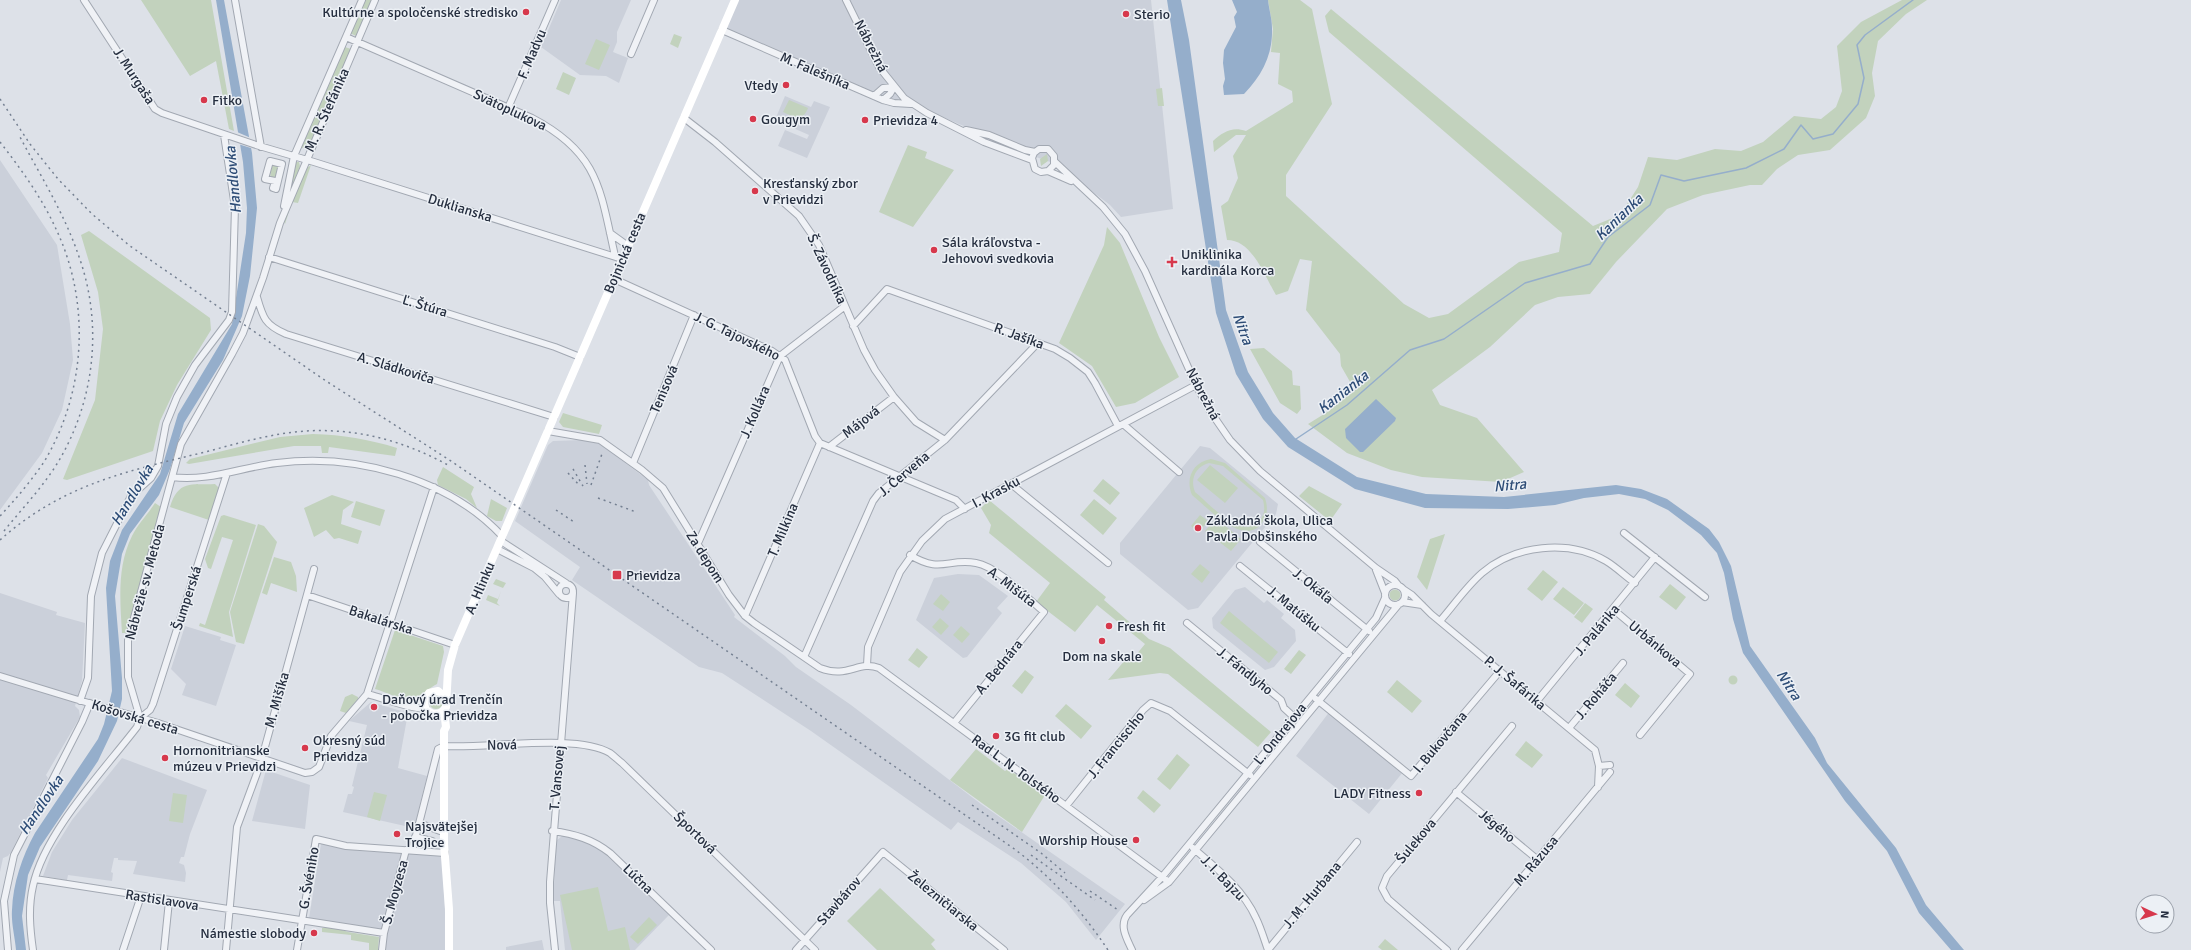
<svg xmlns="http://www.w3.org/2000/svg" width="2191" height="950" viewBox="0 0 2191 950" font-family="Signika,sans-serif">
	<style>
		.built { fill: #cbd0da }
		.green { fill: #c2d2bd; fill-rule: evenodd }
		.water { fill: #95aecb }
		.pier { fill: #dde1e8 }
		.lines { fill: none; stroke-linecap: round; stroke-linejoin: round }
		.stream { stroke: #95aecb; stroke-width: 1.5 }
		.street-casing { stroke: #a2a8b2; stroke-width: 8 }
		.street { stroke: #f0f2f6; stroke-width: 6 }
		.secondary { stroke: #fff; stroke-width: 8 }
		.rail { stroke: #758092; stroke-width: 1.5; stroke-dasharray: 2 4; stroke-linecap: butt }
		.poi-dot { fill: #d7384c; stroke: #ecf0f5; stroke-width: 1.5 }
		.labels { text-anchor: middle; dominant-baseline: central; stroke-width: 3; stroke-linejoin: round; paint-order: stroke }
		.poi-label { font-size: 14px; fill: #252e3f; stroke: #ecf0f5; text-anchor: start }
		.street-label { font-size: 14px; fill: #252e3f; stroke: #ecf0f5 }
		.water-label { font-size: 15px; font-style: italic; fill: #2d4c76; stroke: #ecf0f5 }
	</style>
	<rect width="100%" height="100%" fill="#dde1e8"/>
	<!-- built -->
	<path class="built" d="M561,0H631L617,32V42L613,52L628,58L619,83L606,76L580,75L541,47Z
		M735,0H845L848,4L850,0H1151L1173,209L1121,217L1110,205L1056,164L1036,157L910,103L891,100L722,30Z
		M785,96L811,107L814,101L830,107L807,158L778,146L785,130L807,139L809,135L775,120Z
		M0,160L57,245L70,324L73,360L62,410L42,453L0,510Z
		M582,440L600,444L648,480L649,485L735,615L734,617L785,656L796,667L851,705L981,804L1125,904L1096,940L1066,902L1021,863L958,822L951,830L811,731L722,673L699,667L572,580L580,567L515,521L548,445L553,441Z
		M1200,446L1210,448L1278,504L1276,514L1198,608L1188,610L1120,554V543Z
		M958,574L979,575L1008,596L997,608L1002,613L967,657L963,658L916,620L934,578Z
		M1245,587L1264,603L1267,600L1284,614L1281,618L1295,630L1296,641L1274,667L1265,670L1213,628L1212,618L1235,590Z
		M0,593L57,612L56,615L85,623L82,681L75,706L79,710L80,717L46,775L48,778L11,852L8,856L3,858L0,872Z
		M185,626L221,637L220,640L236,645L216,706L182,695L186,684L171,669Z
		M371,702L408,713L398,768L427,776L414,828L343,812L348,794H352L354,787L352,786L367,725L349,721Z
		M1330,711L1403,772L1369,814L1296,756Z
		M122,758L207,790L190,834L184,857H181L179,863L184,865L186,873L185,882L133,874L137,861L118,860V858H114L111,872L113,873L112,881L68,875L67,880L43,876L52,852L72,820Z
		M266,770L310,785L305,829L252,821Z
		M562,836L582,840L603,852L669,915L635,950H565L560,901H554V885L556,841Z
		M321,844L361,851L442,855L447,950H384L387,930L309,918Z
		M542,940L544,950H506V947Z"/>
	<!-- green -->
	<path class="green" d="M141,0H211L234,131L229,129L216,61L190,76Z
		M365,0H372L356,36L350,33Z
		M1268,0H1300L1312,9L1332,104L1286,175V196L1404,304L1429,318L1448,314L1519,262L1559,252L1562,233L1329,32L1325,16L1331,9L1593,226L1620,215L1638,187L1648,157L1677,160L1715,149L1741,151L1763,142L1794,116L1821,119L1836,107L1842,91L1837,46L1861,22L1902,0H1927L1906,14L1878,41L1872,73L1875,96L1866,118L1830,150L1798,155L1777,169L1762,185H1750L1703,195L1667,209L1616,262L1590,294L1558,297L1535,305L1490,347L1432,390L1440,405L1477,418L1524,472L1501,482L1422,477L1391,470L1347,453L1308,424L1329,411L1353,387L1341,366L1340,354L1306,310L1312,261L1300,259L1288,291L1276,295C1264,275 1252,240 1227,240L1221,206L1228,201L1238,178L1233,156L1246,135H1236L1214,152L1213,141C1223,132 1232,126 1246,131L1293,102L1292,91L1278,84L1280,53L1271,52L1273,29Z
		M674,34L682,37L678,48L670,44Z
		M596,39L610,45L599,70L585,64Z
		M345,47L351,49L307,150L301,147Z
		M563,72L576,78L569,95L556,89Z
		M1162,88L1164,106H1158L1156,89Z
		M789,100L808,108C803,122 794,117 783,112Z
		M908,145L927,152L925,158L954,170L913,227L879,212Z
		M1047,154L1048,161L1041,166L1040,159Z
		M296,162H299L300,166L289,195Z
		M272,165L278,167L276,178L270,177Z
		M311,165L298,203L292,202L285,224L284,222L304,170Z
		M1107,227L1120,243L1159,337L1179,377L1135,403L1116,407L1092,366L1059,343L1104,245Z
		M89,231L210,318L211,330L177,385L160,421L153,451L67,480L63,479L95,400L103,329L98,292L81,235Z
		M1264,348L1292,371L1293,385L1300,386L1301,409L1297,414L1280,403L1250,349Z
		M563,413L602,425L599,434L563,427L559,422Z
		M313,434C343,435 368,439 397,448L395,456L329,447L328,453H322L321,446H294L189,464L186,463L190,459L280,437Z
		M1211,459L1225,463L1265,498C1268,507 1268,516 1261,524C1243,547 1207,507 1192,495C1185,478 1193,462 1211,459ZM1209,463L1223,466L1263,500C1265,508 1265,515 1259,521C1241,541 1210,504 1195,492C1190,479 1195,467 1209,463Z
		M1210,465L1238,488L1225,503L1197,480Z
		M443,467L474,487L471,494L477,508L466,499L438,485L437,480Z
		M1103,479L1120,493L1110,505L1093,491Z
		M215,484L220,489L209,520L170,507C178,480 191,485 215,484Z
		M1309,486L1342,504L1330,521L1299,496Z
		M332,495L354,502L343,510L341,524L362,531L358,544L339,538L334,539L326,530L314,537L304,508Z
		M491,499L507,508L502,521H496L487,516Z
		M1094,499L1117,518L1103,535L1080,515Z
		M989,500L1106,597L1104,600L1149,639L1170,648L1271,732L1258,747L1168,674L1160,673L1108,680L1132,652L1136,655L1145,644L1097,605L1075,632L1036,602L1050,583L989,533L991,525L981,508Z
		M356,501L385,510L380,526L351,517Z
		M155,503L161,507L126,633H122C120,600 117,566 132,536C138,524 148,514 155,503Z
		M224,515L256,525L229,612L233,637L199,626L200,623L205,625L233,540L222,537L211,569L208,568L205,559L221,516Z
		M1200,515L1208,521L1198,533L1191,526Z
		M1216,518L1241,539L1231,551L1205,531Z
		M258,524L264,526L277,542L244,644L236,642L230,612Z
		M1445,534L1427,590L1417,577L1430,539Z
		M274,557L291,562L296,576L297,592L271,583L267,595L262,593Z
		M1200,564L1210,572L1202,583L1191,574Z
		M1543,570L1558,582L1542,601L1527,589Z
		M496,579L506,583L503,588L493,584Z
		M1670,584L1686,597L1676,610L1659,597Z
		M1563,587L1584,603L1574,615L1553,599Z
		M1389.5 595a5.5 5.5 0 1 1 11 0a5.5 5.5 0 1 1-11 0Z
		M501,591L497,603L500,606L486,600L488,595L498,599Z
		M941,594L950,602L943,611L933,604Z
		M1585,603L1593,609L1582,623L1574,617Z
		M1229,611L1278,652L1269,663L1220,623Z
		M940,618L949,626L941,635L932,627Z
		M961,626L970,634L962,643L953,635Z
		M395,630L443,646L444,652L437,684C429,688 425,693 418,697C408,704 386,692 375,689Z
		M917,648L928,657L919,668L908,660Z
		M1299,650L1306,655L1291,674L1284,669Z
		M1025,670L1034,677L1022,694L1012,686Z
		M1728.5 680a4.5 4.5 0 1 1 9 0a4.5 4.5 0 1 1-9 0Z
		M1397,680L1422,701L1412,713L1387,692Z
		M1625,683L1640,696L1631,708L1615,695Z
		M352,694L358,697V699L346,713L340,711L345,697Z
		M429 702a7 7 0 1 1 14 0a7 7 0 1 1-14 0Z
		M1066,704L1092,726L1081,739L1055,716Z
		M1526,741L1543,755L1532,768L1515,755Z
		M976,749L1005,771L1008,769L1045,795L1022,832L950,780Z
		M1177,754L1190,765L1170,790L1157,779Z
		M1143,790L1161,805L1154,813L1137,798Z
		M374,792L387,795L380,821L367,817Z
		M173,793L187,795L183,823L169,821Z
		M598,887L608,931L625,927L630,950H572L560,895Z
		M880,888L935,940L931,944L936,950H877L847,921Z
		M649,917L657,925L638,944L630,937Z
		M333,927L348,932L379,937L378,950H369V943L351,940V935L322,932V928Z
		M1385,939L1398,950H1382L1378,947Z"/>
	<!-- water -->
	<path class="water" d="M216,0H224L252,153L257,208L250,276L242,316L223,360L184,423L170,469L159,495L130,534L122,554L115,596L122,678V699L117,721L98,761L40,847L28,875L22,916L26,950H16C15,937 11,923 12,910C13,883 22,857 35,833L98,739L104,724L112,691L106,588L110,561L122,530L160,474L178,414L232,324L246,233L247,208L243,162Z
		M1167,0H1181L1189,40L1226,310L1248,372L1273,413L1295,438L1357,477L1426,494L1504,497L1616,485L1641,489L1667,499L1709,529L1719,542L1731,566L1750,646L1815,738L1827,763L1896,848L1926,905L1964,950H1951L1919,913L1887,851L1845,801L1743,653L1733,619L1724,573L1717,553L1701,535L1668,510L1645,499L1619,494L1584,498L1555,505L1508,509L1425,508L1355,489L1288,447L1263,419L1236,374L1216,313Z
		M1232,0H1268C1269,9 1272,19 1272,28C1273,55 1262,75 1244,94L1224,95L1223,86L1225,79L1223,63L1224,50L1236,27L1234,17L1237,12Z
		M1376,399L1396,418L1395,421L1363,452H1360L1346,438L1345,429Z"/>
	<!-- pier -->
	<path class="pier" d="M237,132L251,138L254,149L238,144Z"/>
	<g class="lines">
		<!-- stream -->
		<path class="stream" d="M1296,439L1347,405L1410,350L1444,339L1525,283L1590,264L1608,237L1650,205L1661,175L1684,181L1746,168L1784,149L1801,125L1813,139L1833,134L1858,104L1864,78L1857,45L1865,35L1913,0"/>
		<defs>
			<path id="street" d="M84,0L155,109L162,113L256,145L314,162L622,259
				M235,0L261,147
				M846,0L879,67L904,98L927,113L984,142L1032,160
				M722,30L883,100L894,103L911,104
				M346,37L532,118C599,153 600,189 615,256
				M631,54L654,0
				M874,96L883,88L894,87
				M883,100L890,94L894,87
				M508,108L555,0
				M684,118L715,142L799,216L819,245L864,350L875,370L894,397L916,422L945,440
				M966,130L989,135L1025,150L1035,152
				M270,161L282,164L276,189L273,188L275,181L265,179Z
				M1055,162L1103,207L1125,234L1145,271L1196,385L1210,411L1230,440L1260,471L1376,568L1395,581L1399,586
				M1048,171L1054,165V156L1048,149H1039L1034,153L1032,158L1035,169L1041,172L1048,171L1071,181
				M284,206L294,156L362,0
				M610,233L628,246
				M269,257L555,347L580,357
				M614,279L772,351L785,360L815,436L820,443L956,500L965,509
				M257,297C263,318 265,325 286,334L554,417
				M853,326L887,289L1055,349L1070,358L1088,372L1095,383L1118,426
				M1123,424L1179,472
				M548,431L600,440L642,470L663,488L729,595L745,616L754,623L820,668C848,679 858,660 879,668L1169,882
				M829,447L894,397
				M633,463L694,315
				M172,477C208,482 242,467 277,463C355,453 448,478 502,536
				M1011,484L1108,563
				M1624,533L1705,597
				M501,541L566,583
				M1260,542L1369,631
				M696,543L699,541L780,356L845,306
				M497,549L534,568L545,577L559,594
				M910,555C941,574 947,558 976,563C998,567 1026,597 1044,612L954,723
				M1240,566L1349,654
				M1376,570L1385,593
				M559 591a7 7 0 1 1 14 0a7 7 0 1 1-14 0Z
				M1385 595a10 10 0 1 1 20 0a10 10 0 1 1-20 0Z
				M1403,589L1412,595L1431,614L1595,750L1599,766L1598,787
				M307,595L455,645
				M1402,602L1422,605
				M1614,610L1690,674L1640,735
				M745,616L820,443
				M1440,621C1454,605 1466,587 1482,573C1515,545 1568,539 1606,561C1616,567 1625,576 1635,583
				M1187,623L1281,700L1284,708L1296,719
				M804,657L873,501L879,493L945,440L1034,347L1036,342
				M867,665L868,647L900,572L922,541L945,519L1196,385
				M0,676L75,699L158,723L305,773L312,772L319,767L331,736L367,694L434,487
				M367,694C387,699 406,708 426,709
				M1316,699L1411,776L1500,671
				M80,701L88,678L91,596L102,553L131,496L151,478L158,466L166,424L177,397L195,365L229,320L232,312L235,207L224,135
				M1537,701L1655,557
				M403,704L424,700
				M140,718L150,710L153,704L227,473
				M1569,728L1623,663
				M1599,766L1610,765
				M1456,792L1538,860
				M1066,806L1143,710L1151,703L1170,711L1250,775
				M419,823L440,831
				M552,831C575,834 592,839 610,853L711,950
				M415,837L432,841
				M1193,848C1216,868 1243,889 1256,918C1261,928 1264,939 1268,950
				M412,851L438,749L444,746C486,749 576,733 610,753C614,756 618,760 622,763L815,950
				M35,879L384,933L382,950
				M1144,900L1169,882L1399,604
				M384,933L406,850
				M8,950L4,901L14,855L82,722L90,703
				M33,950C30,929 28,908 33,886C44,833 104,770 137,727L140,718L128,677V640L181,444L232,354L243,333L263,278L280,223L375,0
				M123,950L141,896
				M164,950L169,901
				M226,950L237,827L260,765L314,569
				M297,950L316,839L346,846L445,853
				M555,950L550,903V882L573,593
				M796,950L883,852L1004,950
				M1132,950C1127,939 1119,926 1127,915L1162,877L1376,618L1385,598
				M1268,950L1357,842
				M1447,950L1388,899L1382,888L1387,876L1512,726
				M1462,950L1610,772"/>
		</defs>
		<!-- street casing -->
		<use href="#street" class="street-casing"/>
		<!-- street -->
		<use href="#street" class="street"/>
		<!-- secondary -->
		<path class="secondary" d="M445,697L438,691L429,693L424,700C423,714 439,719 446,707L448,670L455,645L735,0
			M444,711L446,727L444,731V844L449,909V950"/>
		<!-- rail -->
		<path class="rail" d="M0,99L30,144L58,179L92,214L130,246L326,381L451,461L1013,848C1051,876 1082,911 1108,950
			M0,142C21,169 42,198 56,229C91,303 86,392 44,462C31,481 16,499 0,516
			M585,465L587,484
			M573,469L583,486
			M568,473L579,485
			M591,485L603,451
			M598,498L636,512
			M556,510L574,522
			M4,531C21,510 40,490 55,467C95,404 104,324 78,254C64,213 40,175 20,137
			M0,540C64,483 129,471 209,451C250,440 291,428 334,431C375,433 413,446 448,465
			M972,805L1041,853L1065,873
			M1031,855L1095,900
			M1090,891L1118,910"/>
	</g>
	<!-- markers -->
	<g class="poi-dot">
		<circle cx="526" cy="12" r="4"/>
		<circle cx="1126" cy="14" r="4"/>
		<circle cx="786" cy="85" r="4"/>
		<circle cx="204" cy="100" r="4"/>
		<circle cx="753" cy="119" r="4"/>
		<circle cx="865" cy="120" r="4"/>
		<circle cx="755" cy="191" r="4"/>
		<circle cx="934" cy="250" r="4"/>
		<path d="M1170 256h4v4h4v4h-4v4h-4v-4h-4v-4h4z"/>
		<circle cx="1198" cy="528" r="4"/>
		<rect x="612" y="570" width="10" height="10" rx="2"/>
		<circle cx="1109" cy="626" r="4"/>
		<circle cx="1102" cy="641" r="4"/>
		<circle cx="374" cy="707" r="4"/>
		<circle cx="996" cy="736" r="4"/>
		<circle cx="305" cy="748" r="4"/>
		<circle cx="165" cy="758" r="4"/>
		<circle cx="1419" cy="793" r="4"/>
		<circle cx="397" cy="834" r="4"/>
		<circle cx="1136" cy="840" r="4"/>
		<circle cx="314" cy="933" r="4"/>
	</g>
	<g class="labels">
		<!-- poi labels -->
		<g class="poi-label">
			<text x="518" y="12" text-anchor="end">Kultúrne a spoločenské stredisko</text>
			<text x="1134" y="14">Sterio</text>
			<text x="778" y="85" text-anchor="end">Vtedy</text>
			<text x="212" y="100">Fitko</text>
			<text x="761" y="119">Gougym</text>
			<text x="873" y="120">Prievidza 4</text>
			<text x="763" y="183">Kresťanský zbor<tspan x="763" dy="16">v Prievidzi</tspan></text>
			<text x="942" y="242">Sála kráľovstva -<tspan x="942" dy="16">Jehovovi svedkovia</tspan></text>
			<text x="1181" y="254">Uniklinika<tspan x="1181" dy="16">kardinála Korca</tspan></text>
			<text x="1206" y="520">Základná škola, Ulica<tspan x="1206" dy="16">Pavla Dobšinského</tspan></text>
			<text x="626" y="575">Prievidza</text>
			<text x="1117" y="626">Fresh fit</text>
			<text x="1102" y="656" text-anchor="middle">Dom na skale</text>
			<text x="382" y="699">Daňový úrad Trenčín<tspan x="382" dy="16">- pobočka Prievidza</tspan></text>
			<text x="1004" y="736">3G fit club</text>
			<text x="313" y="740">Okresný súd<tspan x="313" dy="16">Prievidza</tspan></text>
			<text x="173" y="750">Hornonitrianske<tspan x="173" dy="16">múzeu v Prievidzi</tspan></text>
			<text x="1411" y="793" text-anchor="end">LADY Fitness</text>
			<text x="405" y="826">Najsvätejšej<tspan x="405" dy="16">Trojice</tspan></text>
			<text x="1128" y="840" text-anchor="end">Worship House</text>
			<text x="306" y="933" text-anchor="end">Námestie slobody</text>
		</g>
		<!-- street labels -->
		<g class="street-label">
			<text transform="translate(871 46) rotate(63)">Nábrežná</text>
			<text transform="translate(532 54) rotate(-67)">F. Madvu</text>
			<text transform="translate(815 71) rotate(23)">M. Falešníka</text>
			<text transform="translate(134 76) rotate(57)">J. Murgaša</text>
			<text transform="translate(327 110) rotate(-66)">M. R. Štefánika</text>
			<text transform="translate(510 110) rotate(25)">Svätoplukova</text>
			<text transform="translate(460 208) rotate(17)">Duklianska</text>
			<text transform="translate(625 253) rotate(-67)">Bojnická cesta</text>
			<text transform="translate(827 269) rotate(65)">Š. Závodníka</text>
			<text transform="translate(425 306) rotate(17)">Ľ. Štúra</text>
			<text transform="translate(737 336) rotate(26)">J. G. Tajovského</text>
			<text transform="translate(1019 336) rotate(20)">R. Jašíka</text>
			<text transform="translate(396 368) rotate(17)">A. Sládkoviča</text>
			<text transform="translate(664 389) rotate(-67)">Tenisová</text>
			<text transform="translate(1203 394) rotate(62)">Nábrežná</text>
			<text transform="translate(755 412) rotate(-67)">J. Kollára</text>
			<text transform="translate(861 422) rotate(-38)">Májová</text>
			<text transform="translate(904 474) rotate(-40)">J. Červeňa</text>
			<text transform="translate(996 492) rotate(-28)">I. Krasku</text>
			<text transform="translate(783 530) rotate(-67)">T. Milkina</text>
			<text transform="translate(705 557) rotate(58)">Za depom</text>
			<text transform="translate(145 582) rotate(-75)">Nábrežie sv. Metoda</text>
			<text transform="translate(1313 586) rotate(39)">J. Okáľa</text>
			<text transform="translate(1012 587) rotate(37)">A. Mišúta</text>
			<text transform="translate(480 588) rotate(-67)">A. Hlinku</text>
			<text transform="translate(187 598) rotate(-72)">Šumperská</text>
			<text transform="translate(1294 609) rotate(39)">J. Matúšku</text>
			<text transform="translate(381 620) rotate(18)">Bakalárska</text>
			<text transform="translate(1597 630) rotate(-50)">J. Palárika</text>
			<text transform="translate(1655 644) rotate(40)">Urbánkova</text>
			<text transform="translate(999 667) rotate(-51)">A. Bednára</text>
			<text transform="translate(1245 671) rotate(39)">J. Fándlyho</text>
			<text transform="translate(1515 683) rotate(40)">P. J. Šafárika</text>
			<text transform="translate(1596 696) rotate(-50)">J. Roháča</text>
			<text transform="translate(277 700) rotate(-74)">M. Mišíka</text>
			<text transform="translate(135 717) rotate(17)">Košovská cesta</text>
			<text transform="translate(1280 734) rotate(-51)">Ľ. Ondrejova</text>
			<text transform="translate(1440 742) rotate(-50)">I. Bukovčana</text>
			<text transform="translate(502 745) rotate(-1)">Nová</text>
			<text transform="translate(1116 745) rotate(-51)">J. Francisciho</text>
			<text transform="translate(1016 769) rotate(36)">Rad L. N. Tolstého</text>
			<text transform="translate(557 778) rotate(-85)">T. Vansovej</text>
			<text transform="translate(1497 826) rotate(40)">Jégého</text>
			<text transform="translate(695 833) rotate(44)">Športová</text>
			<text transform="translate(1416 841) rotate(-50)">Šulekova</text>
			<text transform="translate(1536 861) rotate(-50)">M. Rázusa</text>
			<text transform="translate(309 878) rotate(-80)">G. Švéniho</text>
			<text transform="translate(1223 878) rotate(46)">J. I. Bajzu</text>
			<text transform="translate(638 879) rotate(44)">Lúčna</text>
			<text transform="translate(395 892) rotate(-75)">Š. Moyzesa</text>
			<text transform="translate(1312 895) rotate(-50)">J. M. Hurbana</text>
			<text transform="translate(162 900) rotate(9)">Rastislavova</text>
			<text transform="translate(839 901) rotate(-49)">Stavbárov</text>
			<text transform="translate(943 901) rotate(39)">Železničiarska</text>
		</g>
		<!-- water labels -->
		<g class="water-label">
			<text transform="translate(233 180) rotate(-95)">Handlovka</text>
			<text transform="translate(1619 217) rotate(-44)">Kanianka</text>
			<text transform="translate(1243 329) rotate(70)">Nitra</text>
			<text transform="translate(1343 392) rotate(-38)">Kanianka</text>
			<text transform="translate(1510 485) rotate(-5)">Nitra</text>
			<text transform="translate(132 495) rotate(-59)">Handlovka</text>
			<text transform="translate(1789 685) rotate(57)">Nitra</text>
			<text transform="translate(41 805) rotate(-56)">Handlovka</text>
		</g>
	</g>
	<!-- north arrow -->
	<g transform="translate(2155 914) rotate(94)"><circle r="19" fill="#ecf0f5" stroke="#9ca2ac"/>
	<path d="M0-3L7 15L0 10L-7 15Z" fill="#d7384c"/>
	<text y="-6" font-size="11" font-weight="bold" text-anchor="middle" fill="#252e3f">N</text>
	</g>
</svg>
